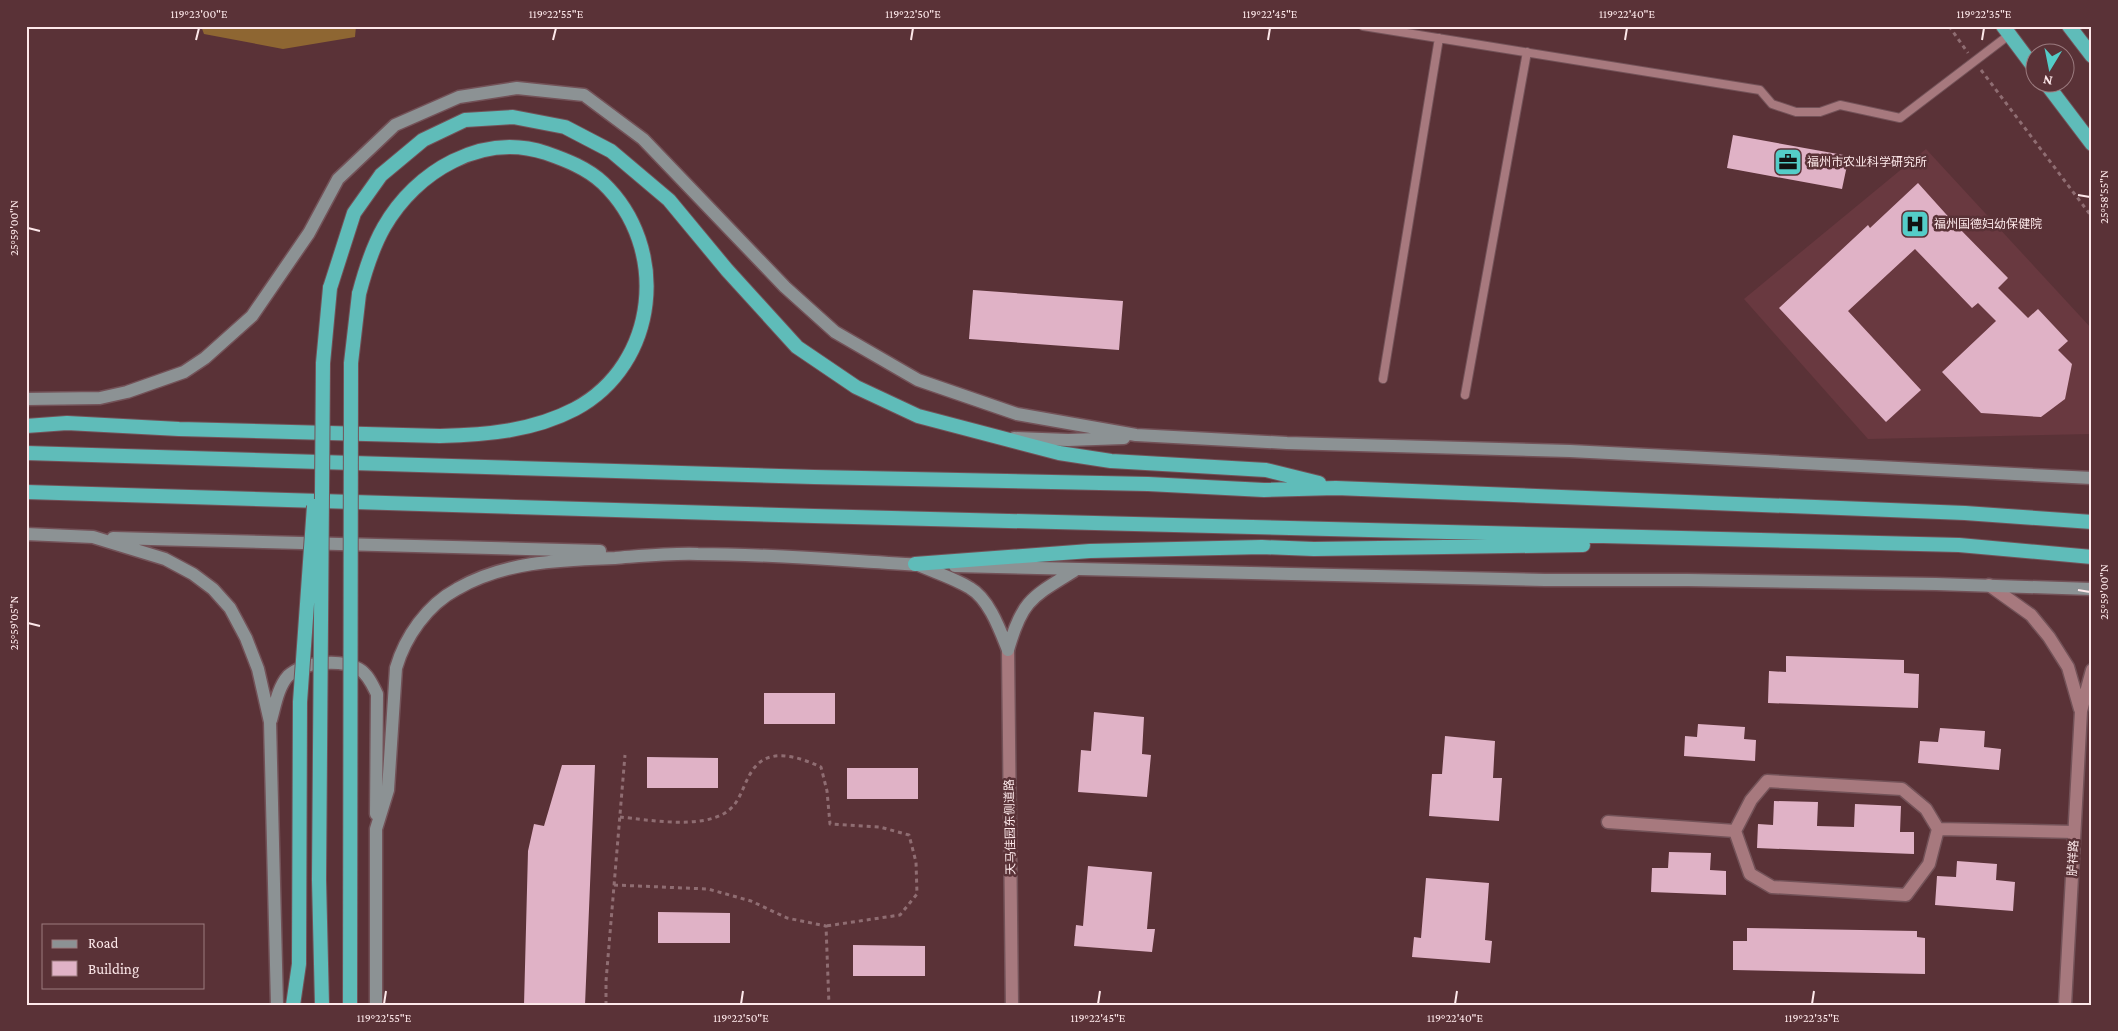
<svg xmlns="http://www.w3.org/2000/svg" width="2118" height="1031" viewBox="0 0 2118 1031" font-family="'Crimson Pro','Noto Sans SC',serif">
	<style>
		.built { fill: #693940 }
		.forest { fill: #8e6632 }
		.building { fill: #e0b2c6 }
		.lines { fill: none; stroke-linecap: round; stroke-linejoin: round }
		.service-casing { stroke: #735258; stroke-width: 10 }
		.minor-casing { stroke: #735258; stroke-width: 15 }
		.tertiary-casing { stroke: #735258; stroke-width: 15 }
		.secondary-casing { stroke: #735258; stroke-width: 15 }
		.trunk-casing { stroke: #735258; stroke-width: 16 }
		.path { stroke: #8f6d72; stroke-width: 3; stroke-dasharray: 4 4; stroke-linecap: butt }
		.service { stroke: #a7797e; stroke-width: 8 }
		.minor { stroke: #a7797e; stroke-width: 12 }
		.tertiary { stroke: #a7797e; stroke-width: 12 }
		.secondary { stroke: #8c9294; stroke-width: 12 }
		.trunk { stroke: #5fbcb9; stroke-width: 14 }
		.trunk-bridge-casing { stroke: #735258; stroke-width: 16; stroke-linecap: butt }
		.trunk-bridge { stroke: #5fbcb9; stroke-width: 14 }
		.ticks { fill: none; stroke: #fde8ea; stroke-width: 2 }
		.labels { text-anchor: middle; dominant-baseline: central; stroke-width: 5; stroke-linejoin: round; paint-order: stroke }
		.poi-label { font-size: 12px; fill: #fde8ea; stroke: #5a3237; text-anchor: start }
		.street-label { font-size: 12px; fill: #fde8ea; stroke: #5a3237 }
		.neatline { fill: none; stroke: #fde8ea; stroke-width: 2 }
		.ticks-label { font-size: 12px; text-anchor: middle; fill: #fde8ea }
	</style>
	<rect width="100%" height="100%" fill="#5a3237"/>
	<!-- built -->
	<path class="built" d="M1926,149L2092,329L2091,434L1868,439L1744,299Z"/>
	<!-- forest -->
	<path class="forest" d="M201,26H356L355,37L283,49L204,34Z"/>
	<!-- building -->
	<path class="building" d="M1733,135L1849,156L1842,189L1727,168Z
		M1918,183L1954,223L2008,278L1998,288L2028,318L2038,309L2068,341L2058,350L2072,364L2065,399L2041,417L1981,413L1942,372L1996,321L1978,303L1972,308L1915,249L1848,311L1921,390L1886,422L1779,308L1868,225L1870,228Z
		M973,290L1123,301L1119,350L969,339Z
		M1786,656L1904,660V673L1919,674L1918,708L1768,703L1769,671L1786,672Z
		M764,693H835V724H764Z
		M1094,712L1144,717L1142,754L1151,755L1147,797L1078,792L1081,750L1091,751Z
		M1698,724L1745,727L1744,739L1756,740L1755,761L1684,756L1685,736L1697,737Z
		M1940,728L1985,731L1984,747L2001,749L1999,770L1918,763L1920,741L1938,742Z
		M1445,736L1495,741L1493,778H1502L1499,821L1429,816L1432,774H1442Z
		M647,757L718,758V788H647Z
		M562,765H595L585,1005H524L528,851L534,824L544,826Z
		M847,768H918V799H847Z
		M1774,801L1818,802L1817,826L1854,827L1855,804L1901,806L1900,832H1914V854L1757,848L1758,824L1773,825Z
		M1669,852L1711,853L1710,870L1726,871V895L1651,892L1652,868H1668Z
		M1957,861L1997,864L1996,880L2015,882L2013,911L1935,905L1937,876L1956,877Z
		M1088,866L1152,872L1147,929H1155L1152,952L1074,946L1076,925L1083,926Z
		M1426,878L1489,883L1485,940L1492,941L1490,963L1412,957L1414,937L1421,938Z
		M658,912L730,913V943H658Z
		M1747,928L1917,931V937L1925,938V974L1733,970V941H1747Z
		M853,945L925,946V976H853Z"/>
	<g class="lines">
		<defs>
			<path id="service" d="M1363,26L1760,90L1772,104L1796,112H1820L1840,105L1900,118L2009,35
				M1383,379L1439,38
				M1465,395L1527,52"/>
			<path id="minor" d="M1008,650L1012,1005
				M1608,822L1735,831
				M1938,829L1926,809L1902,789L1767,781L1751,800L1735,831L1750,874L1772,887L1906,895L1929,864L1938,829L2074,832"/>
			<path id="tertiary" d="M1989,585L2031,615L2049,637L2068,667L2080,709
				M2065,1005L2081,711L2092,670"/>
			<path id="secondary" d="M26,399L100,398L127,392L184,372L205,358L252,316L309,233L338,179L395,125L459,97L517,88L584,95L643,139L785,287L835,332L918,380L1017,414L1136,435L1287,443L1570,451L2092,478
				M1014,438L1068,440L1124,438
				M26,534L93,537L165,559L193,574L213,589L230,608L246,638L258,669L270,722L277,1005
				M113,538L600,551
				M916,564C934,572 954,578 970,588C989,599 1000,630 1008,650
				M955,566L1545,580H1688L1936,584L2092,589
				M1008,650C1022,600 1032,597 1074,571
				M271,720C275,706 278,687 288,676C304,661 341,659 359,669C368,674 373,686 377,694L376,814
				M376,1005V829L388,790L396,668C405,637 427,605 457,589C505,561 561,560 615,558C642,556 671,553 698,554C774,554 850,561 925,565"/>
			<path id="trunk" d="M2003,26L2036,70
				M2069,26L2092,56
				M2045,82L2092,144
				M330,288L354,213L381,175L423,140L465,120L513,117L565,127L611,151L669,200L727,270L797,347L856,387L918,416L1059,453L1111,461L1266,470L1319,483
				M26,426L67,423L179,429L440,436C486,435 533,431 575,409C659,364 670,247 603,183C587,168 566,160 546,153C482,132 416,171 384,227C372,248 365,271 359,294
				M26,453L814,477L1148,484L1264,490L1336,488L1965,513L2092,522
				M26,492L814,516L1959,545L2092,557
				M915,564L1090,551L1262,547L1314,549L1583,545"/>
		</defs>
		<!-- service casing -->
		<use href="#service" class="service-casing"/>
		<!-- minor casing -->
		<use href="#minor" class="minor-casing"/>
		<!-- tertiary casing -->
		<use href="#tertiary" class="tertiary-casing"/>
		<!-- secondary casing -->
		<use href="#secondary" class="secondary-casing"/>
		<!-- trunk casing -->
		<use href="#trunk" class="trunk-casing"/>
		<!-- path -->
		<path class="path" d="M1949,26L1968,53
			M1981,70L2092,217
			M620,817C650,820 698,829 725,813C741,803 742,786 752,771C768,746 799,757 821,767L827,791L830,824L880,827L909,835L916,862L917,894L900,915L826,926
			M614,885L708,889L751,901L787,918L826,926L829,1005
			M606,1005V981L625,755"/>
		<!-- service -->
		<use href="#service" class="service"/>
		<!-- minor -->
		<use href="#minor" class="minor"/>
		<!-- tertiary -->
		<use href="#tertiary" class="tertiary"/>
		<!-- secondary -->
		<use href="#secondary" class="secondary"/>
		<!-- trunk -->
		<use href="#trunk" class="trunk"/>
		<defs>
			<path id="trunk-bridge" d="M293,1005L299,964L300,702L314,506
				M322,1005L319,880L323,363L330,288
				M350,1005L351,363L359,294"/>
		</defs>
		<!-- trunk-bridge casing -->
		<use href="#trunk-bridge" class="trunk-bridge-casing"/>
		<!-- trunk-bridge -->
		<use href="#trunk-bridge" class="trunk-bridge"/>
	</g>
	<!-- ticks -->
	<path class="ticks" d="M196,40L199,28M553,40L556,28M911,40L913,28M1268,40L1270,28M1625,40L1627,28M1982,40L1984,28M2078,195L2090,197M28,228L40,231M2078,590L2090,592M28,623L40,626M384,1004L386,991M741,1004L743,991M1098,1004L1100,991M1455,1004L1457,991M1812,1004L1814,991"/>
	<!-- icons -->
	<defs>
		<symbol id="office-square" viewBox="-11 -11 22 22"><rect x="-9" y="-9" width="18" height="18" rx="4" fill="#54cdc8" stroke="#5a3237"/><path d="M-6-3h4V-5.5h4V-3h4V5H-6ZM-1-4.5V-3h2v-1.5ZM-6 0V1H6V0Z" fill="#111"/></symbol>
		<symbol id="hospital-square" viewBox="-11 -11 22 22"><rect x="-9" y="-9" width="18" height="18" rx="4" fill="#54cdc8" stroke="#5a3237"/><path d="M-5-5h3v3.5h4V-5h3V5h-3V1.5h-4V5h-3Z" fill="#111"/></symbol>
	</defs>
	<g fill-rule="evenodd">
		<use href="#office-square" x="1772" y="146" width="32" height="32"/>
		<use href="#hospital-square" x="1899" y="208" width="32" height="32"/>
	</g>
	<g class="labels">
		<!-- poi labels -->
		<g class="poi-label">
			<text x="1807" y="162">福州市农业科学研究所</text>
			<text x="1934" y="224">福州国德妇幼保健院</text>
		</g>
		<!-- street labels -->
		<g class="street-label">
			<text transform="translate(1010 827) rotate(-91)">天马佳园东侧道路</text>
			<text transform="translate(2073 858) rotate(-87)">胪祥路</text>
		</g>
	</g>
	<!-- border -->
	<rect width="2118" height="1031" fill="none" stroke="#5a3237" stroke-width="55"/>
	<!-- legend -->
	<rect x="42" y="924" width="162" height="65" fill="#5a3237" stroke="#9b7b7f"/>
	<rect x="52" y="940" width="25" height="8" fill="#8c9294" stroke="#9b7b7f"/>
	<text x="88" y="948" font-size="15" fill="#fde8ea">Road</text>
	<rect x="52" y="961" width="25" height="15" fill="#e0b2c6" stroke="#9b7b7f"/>
	<text x="88" y="974" font-size="15" fill="#fde8ea">Building</text>
	<!-- north arrow -->
	<g transform="translate(2050 68) rotate(190)"><circle r="24" fill="#5a3237" stroke="#9b7b7f"/>
	<path d="M0-4L9 19L0 12L-9 19Z" fill="#54cdc8"/>
	<text y="-8" font-size="14" font-weight="bold" text-anchor="middle" fill="#fde8ea">N</text>
	</g>
	<rect x="28" y="28" width="2062" height="976" class="neatline"/>
	<g class="ticks-label">
		<text x="199" y="18">119°23'00"E</text>
		<text x="556" y="18">119°22'55"E</text>
		<text x="913" y="18">119°22'50"E</text>
		<text x="1270" y="18">119°22'45"E</text>
		<text x="1627" y="18">119°22'40"E</text>
		<text x="1984" y="18">119°22'35"E</text>
		<text transform="translate(2104 197) rotate(-90)" y="4">25°58'55"N</text>
		<text transform="translate(14 228) rotate(-90)" y="4">25°59'00"N</text>
		<text transform="translate(2104 592) rotate(-90)" y="4">25°59'00"N</text>
		<text transform="translate(14 623) rotate(-90)" y="4">25°59'05"N</text>
		<text x="384" y="1022">119°22'55"E</text>
		<text x="741" y="1022">119°22'50"E</text>
		<text x="1098" y="1022">119°22'45"E</text>
		<text x="1455" y="1022">119°22'40"E</text>
		<text x="1812" y="1022">119°22'35"E</text>
	</g>
</svg>
